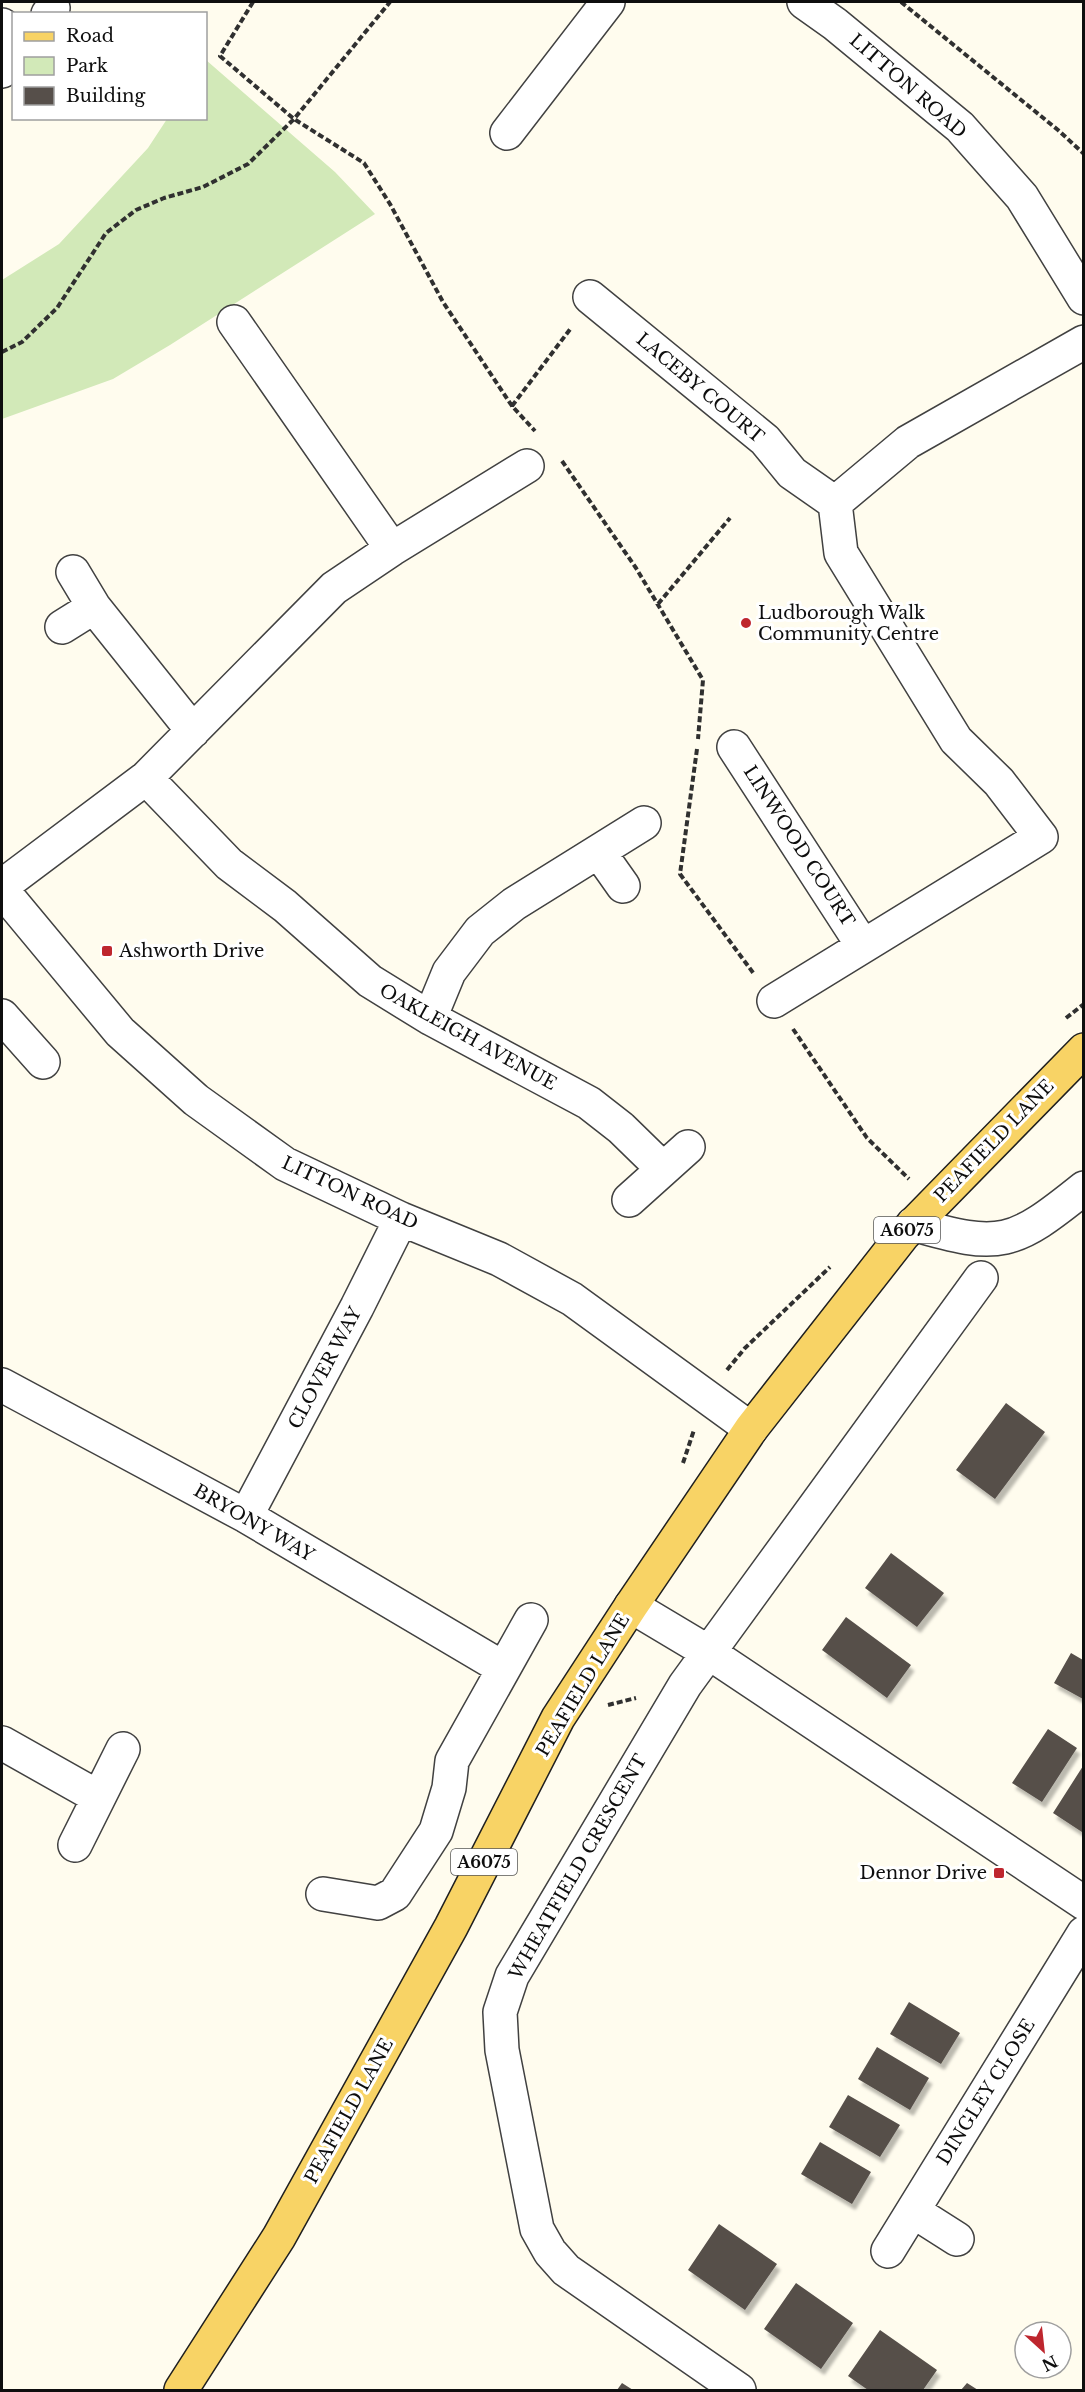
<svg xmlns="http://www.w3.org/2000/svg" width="1085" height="2392" viewBox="0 0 1085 2392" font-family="'Libre Baskerville',serif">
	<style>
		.green { fill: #d2e9b8 }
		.building { fill: #564f4a; filter: url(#shadow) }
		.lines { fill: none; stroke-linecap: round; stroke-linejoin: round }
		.minor-casing { stroke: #414141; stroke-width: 36 }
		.major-casing { stroke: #1f1f1f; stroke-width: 36 }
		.path { stroke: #303030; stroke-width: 4; stroke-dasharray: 6 3; stroke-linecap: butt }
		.minor { stroke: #fff; stroke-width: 33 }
		.major { stroke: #f8d365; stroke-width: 33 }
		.poi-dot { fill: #be262e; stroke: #fff; stroke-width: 2 }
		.labels { text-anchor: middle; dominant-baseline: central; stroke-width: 6; stroke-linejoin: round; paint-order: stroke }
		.shield { fill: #fff; stroke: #565656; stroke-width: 1.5 }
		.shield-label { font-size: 16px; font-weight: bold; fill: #0e0e0e }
		.street-label { font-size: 18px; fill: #0e0e0e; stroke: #fff }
		.poi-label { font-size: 18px; fill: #0e0e0e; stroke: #fff; text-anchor: start }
	</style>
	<defs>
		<filter id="shadow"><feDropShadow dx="3.5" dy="6" stdDeviation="1.5" flood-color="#0004"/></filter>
	</defs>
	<rect width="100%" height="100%" fill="#fffcee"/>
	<!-- green -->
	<path class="green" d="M206,60L335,172L375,214L170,345L113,379L2,419V280L59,244L148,148L167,119L206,118Z"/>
	<!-- building -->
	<path class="building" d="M1006,1403L1045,1432L995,1499L956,1470Z
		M891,1553L944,1593L917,1627L865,1588Z
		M846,1617L911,1665L887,1698L822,1650Z
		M1071,1653L1083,1660V1699L1054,1683Z
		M1048,1729L1077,1748L1042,1802L1012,1783Z
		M1083,1766V1830L1082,1832L1053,1813Z
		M909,2002L960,2033L941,2064L890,2034Z
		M877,2047L929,2078L910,2110L858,2079Z
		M848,2095L900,2125L880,2157L829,2127Z
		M820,2142L871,2172L852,2204L801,2174Z
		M719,2224L777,2264L745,2310L688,2270Z
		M796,2283L853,2323L821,2369L764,2329Z
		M880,2330L937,2370L923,2390H868L848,2376Z
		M622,2383L633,2390H617Z
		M967,2383L978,2390H961Z"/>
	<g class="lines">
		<defs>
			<path id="minor" d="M804,2L835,24L960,127L1022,197L1084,298
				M48,14L53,8
				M2,25L14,34
				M2,71L14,55
				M507,133L608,2
				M590,297L765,440L792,473L835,503
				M234,322L392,549
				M73,572L94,607L193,731
				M62,627L94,607
				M734,747L863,946
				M146,778L229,864L285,906L370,981L430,1018L589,1103L621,1128L662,1168
				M599,852L623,886
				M2,886L146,778L334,588L392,549L527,466
				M2,890L120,1032L196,1100L285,1164L401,1219L499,1259L572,1299L751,1429
				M774,1001L1041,837L999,782L956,740L841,553L835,503L908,442L1084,342
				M2,1016L43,1062
				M430,1018L449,972L480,931L514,904L644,823
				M629,1200L688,1147
				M913,1224C1001,1250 1013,1245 1084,1188
				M2,1385L246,1516L503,1668
				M246,1516L357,1307L401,1219
				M631,1606L708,1652L1084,1903
				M2,1743L98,1797
				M75,1845L123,1749
				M323,1894L378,1903L395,1894L436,1831L449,1788L452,1761L531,1620
				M913,2211L957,2239
				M888,2251L1084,1933
				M739,2390L566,2270L550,2252L537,2229L502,2050L500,2012L512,1976L685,1685L981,1278"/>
			<path id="major" d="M181,2390L279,2237L451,1927L558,1718L631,1606L751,1429L903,1235L1084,1050"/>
		</defs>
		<!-- minor casing -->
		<use href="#minor" class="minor-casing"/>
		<!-- major casing -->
		<use href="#major" class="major-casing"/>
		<!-- path -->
		<path class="path" d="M253,2L220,56L294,119L364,163L390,204L443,302L512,406L535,431
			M901,2L1058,130L1084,154
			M2,352L22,342L57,308L106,233L136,210L164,198L203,187L248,164L294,119L390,2
			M512,406L571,328
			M562,461L636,568L703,680L698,739
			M658,604L730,518
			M697,749L680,874L754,974
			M1066,1018L1084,1004
			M793,1029L867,1138L909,1179
			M727,1370L745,1348L830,1267
			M683,1463L694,1430
			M608,1705L636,1698"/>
		<!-- minor -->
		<use href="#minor" class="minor"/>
		<!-- major -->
		<use href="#major" class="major"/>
	</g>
	<!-- markers -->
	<g class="poi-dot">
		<circle cx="746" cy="623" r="6"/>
		<rect x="101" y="945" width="12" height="12" rx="3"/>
		<rect x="993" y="1867" width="12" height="12" rx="3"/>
	</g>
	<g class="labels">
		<!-- shield labels -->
		<g class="shield">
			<rect x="874" y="1217" width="66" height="26" rx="4.5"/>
			<rect x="451" y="1849" width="66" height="26" rx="4.5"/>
		</g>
		<g class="shield-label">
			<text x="907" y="1230">A6075</text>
			<text x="484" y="1862">A6075</text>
		</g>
		<!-- street labels -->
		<g class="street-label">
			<text transform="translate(908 86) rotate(41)">LITTON ROAD</text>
			<text transform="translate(700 388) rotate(40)">LACEBY COURT</text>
			<text transform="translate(799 846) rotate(57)">LINWOOD COURT</text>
			<text transform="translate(468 1037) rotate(29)">OAKLEIGH AVENUE</text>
			<text transform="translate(994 1141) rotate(-46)">PEAFIELD LANE</text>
			<text transform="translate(350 1193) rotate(25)">LITTON ROAD</text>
			<text transform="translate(325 1368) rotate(-62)">CLOVER WAY</text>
			<text transform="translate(254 1523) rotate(30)">BRYONY WAY</text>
			<text transform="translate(583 1685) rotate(-59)">PEAFIELD LANE</text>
			<text transform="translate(578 1867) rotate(-60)">WHEATFIELD CRESCENT</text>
			<text transform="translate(986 2092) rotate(-58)">DINGLEY CLOSE</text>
			<text transform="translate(349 2111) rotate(-61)">PEAFIELD LANE</text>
		</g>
		<!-- poi labels -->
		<g class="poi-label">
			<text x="758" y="613">Ludborough Walk<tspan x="758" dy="21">Community Centre</tspan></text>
			<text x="119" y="951">Ashworth Drive</text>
			<text x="987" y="1873" text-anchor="end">Dennor Drive</text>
		</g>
	</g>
	<!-- border -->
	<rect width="1085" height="2392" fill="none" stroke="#0e0e0e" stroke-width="6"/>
	<!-- legend -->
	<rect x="12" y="12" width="195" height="108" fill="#ffffff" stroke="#9f9f9f" stroke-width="1.5"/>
	<rect x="24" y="32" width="30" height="9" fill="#f8d365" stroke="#9f9f9f" stroke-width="1.5"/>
	<text x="66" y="42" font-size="18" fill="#0e0e0e">Road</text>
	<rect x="24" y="57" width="30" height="18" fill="#d2e9b8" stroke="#9f9f9f" stroke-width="1.5"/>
	<text x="66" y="72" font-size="18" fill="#0e0e0e">Park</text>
	<rect x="24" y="87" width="30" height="18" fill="#564f4a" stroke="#9f9f9f" stroke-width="1.5"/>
	<text x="66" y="102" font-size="18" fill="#0e0e0e">Building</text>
	<!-- north arrow -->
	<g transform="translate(1043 2350) rotate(153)"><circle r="28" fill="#ffffff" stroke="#9f9f9f" stroke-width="1.5"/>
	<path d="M0-4.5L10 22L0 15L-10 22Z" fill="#be262e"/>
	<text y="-9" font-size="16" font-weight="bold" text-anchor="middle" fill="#0e0e0e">N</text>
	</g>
</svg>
